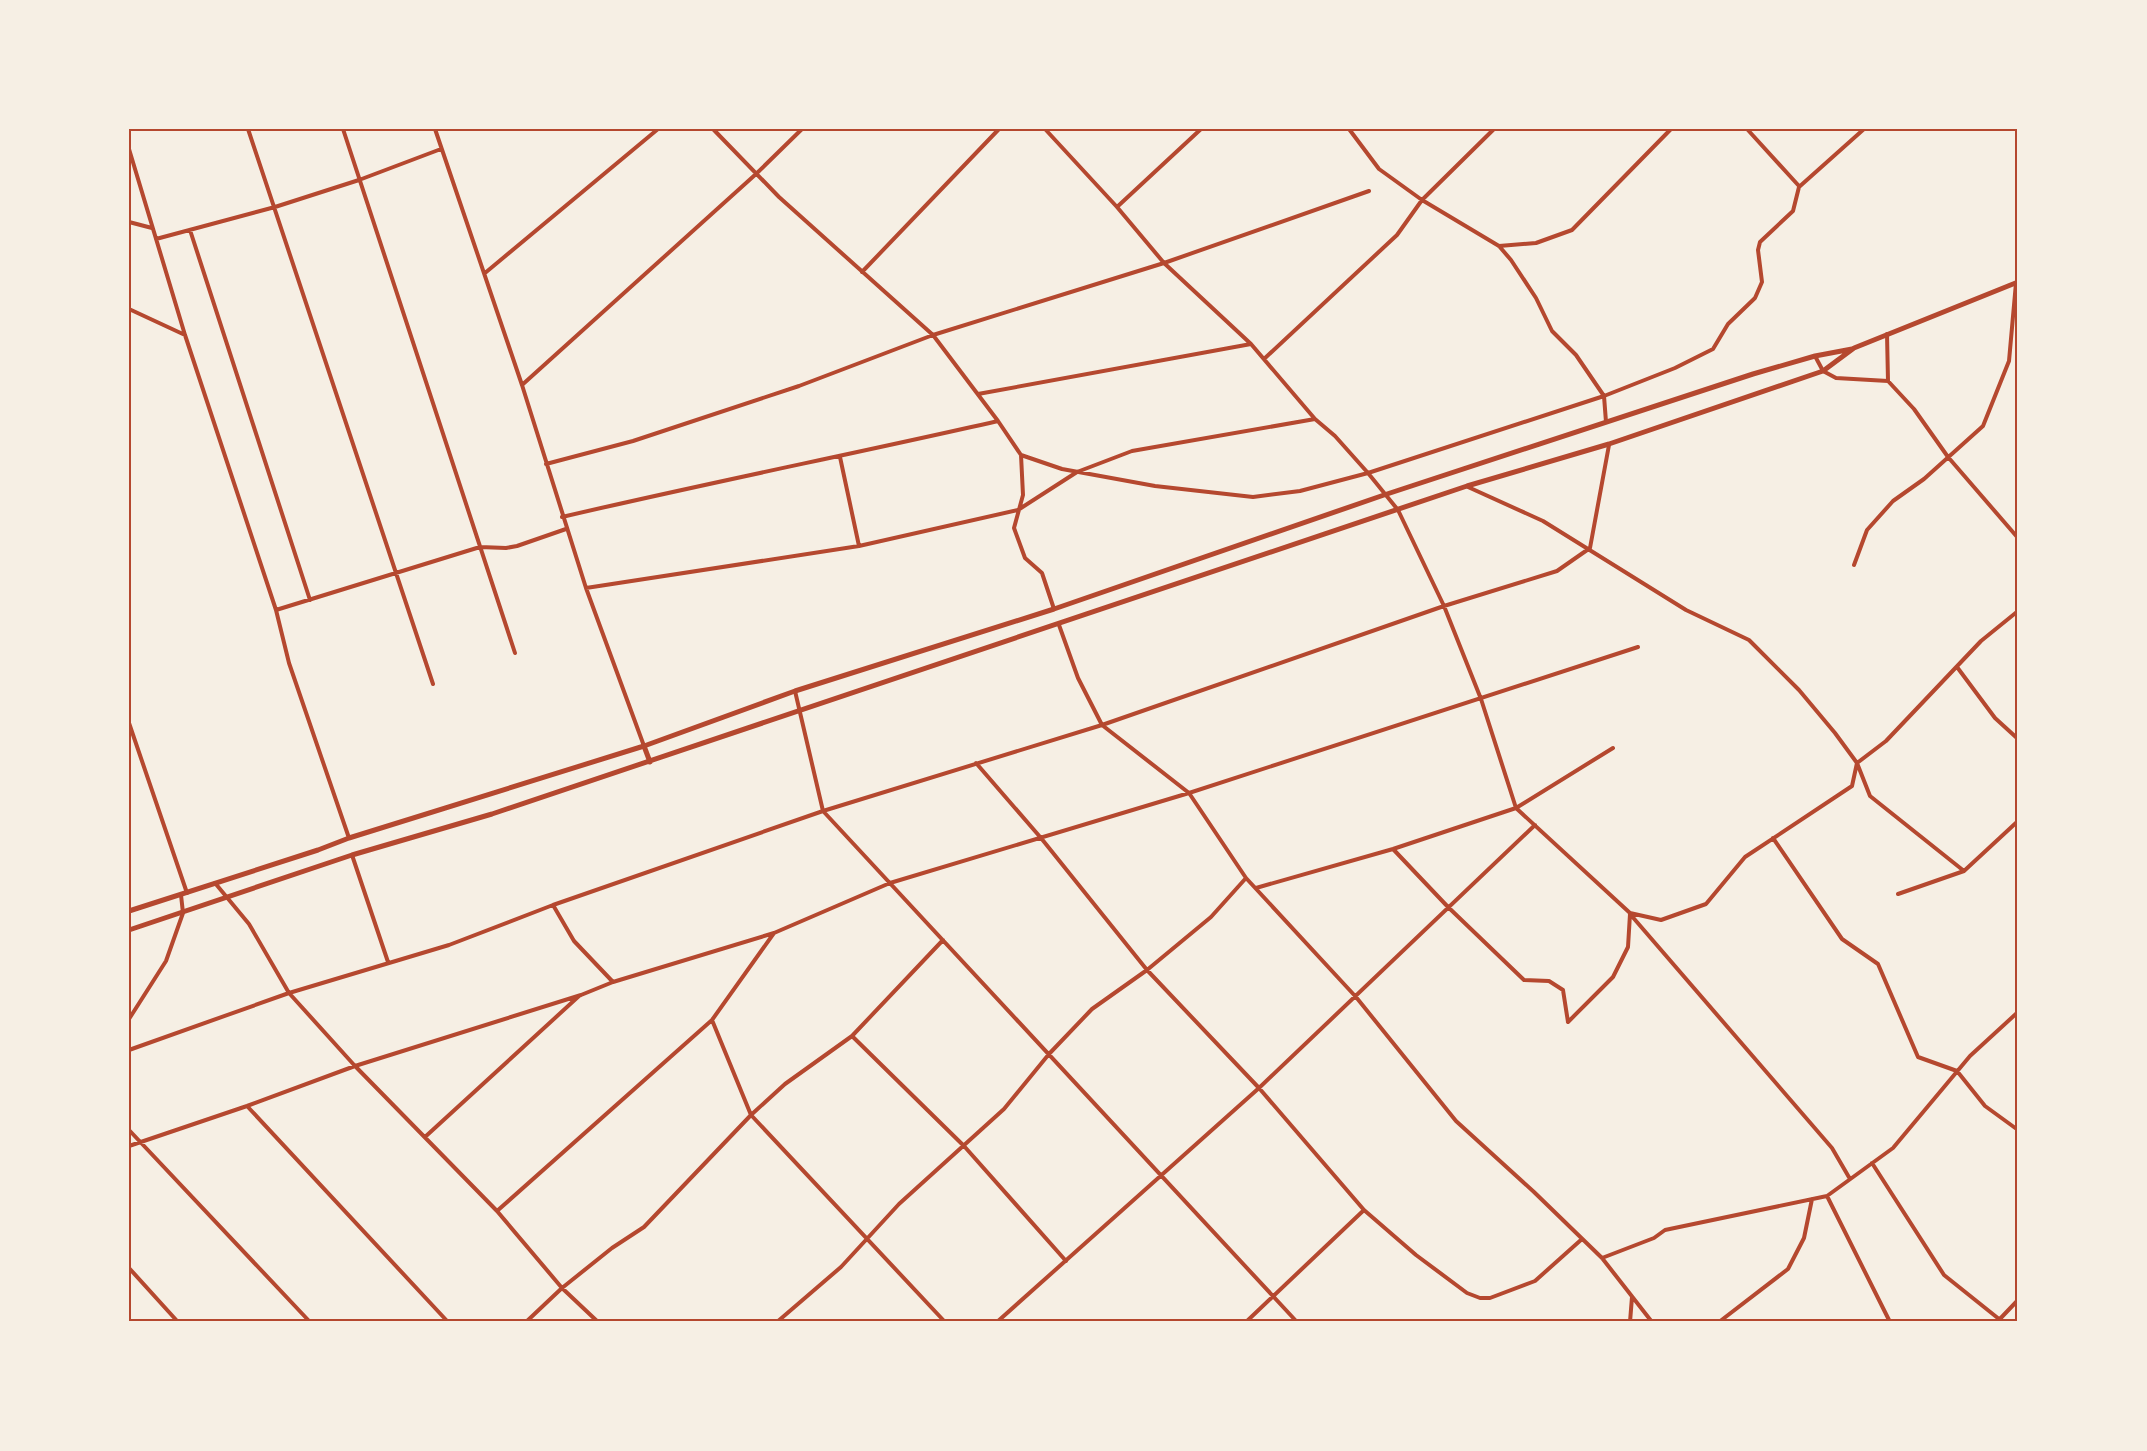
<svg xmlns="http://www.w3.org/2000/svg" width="2147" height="1451" viewBox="0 0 2147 1451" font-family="Raleway,sans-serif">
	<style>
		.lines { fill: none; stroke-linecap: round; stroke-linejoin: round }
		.minor { stroke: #b5482f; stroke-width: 4 }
		.secondary { stroke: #b5482f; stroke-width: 5 }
		.neatline { fill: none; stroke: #b5482f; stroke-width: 2 }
	</style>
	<rect width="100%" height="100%" fill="#f6efe4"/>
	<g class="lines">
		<!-- minor -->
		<path class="minor" d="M248,129L433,684
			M343,129L515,653
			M435,129L522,385L586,588L644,746
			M713,129L779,197L933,335L998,421L1021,455L1023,495L1014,528L1025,558L1042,573L1054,609
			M1045,129L1117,207L1164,263L1251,344L1315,419L1335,436L1368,473L1398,510L1444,606L1481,699L1516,808L1630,913L1661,920L1706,904L1745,857L1852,786L1857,763L1886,741L1981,641L2018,611
			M1349,129L1379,169L1422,200L1499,246L1511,260L1536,298L1552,331L1576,355L1604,396L1606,422
			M1747,129L1799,186
			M129,149L185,335L276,610L289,663L349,838
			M1117,207L1201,129
			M129,222L152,228
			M190,230L310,600
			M156,239L275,207L359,180L441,149
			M1499,246L1536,243L1572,230L1671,129
			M862,272L999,129
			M485,273L658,129
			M129,309L185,335
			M1887,334L1888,381L1914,409L1948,457L2018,538
			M1815,356L1823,371L1836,378L1888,381
			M1264,359L1397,235L1422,200L1494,129
			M522,385L756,174L802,129
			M978,394L1251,344
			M1021,455L1062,469L1155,486L1253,497L1300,491L1368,473L1604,396L1675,368L1713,349L1728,324L1755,298L1762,282L1758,250L1760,242L1793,211L1799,187L1864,129
			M840,457L859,546
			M546,464L633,441L799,386L933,335L1164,263L1369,191
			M1468,487L1543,521L1686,610L1749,640L1799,690L1835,733L1857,763L1870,796L1964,871
			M562,517C707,483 853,454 998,421
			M1854,565L1867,530L1893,501L1924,479L1983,426L2009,361L2016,283
			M586,588L859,546L1018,510L1077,472L1132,451L1315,419
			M276,610L480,547L506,548L517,546L566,529
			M1059,625L1078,678L1102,725L1189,793L1246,878L1356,997L1456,1121L1534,1192L1602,1258L1652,1322
			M1957,667L1995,718L2018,739
			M795,691L823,811L1297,1322
			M129,723L187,893
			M976,763L1041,838L1147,970L1259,1088L1364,1210L1416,1255L1467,1293L1480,1298H1490L1535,1281L1582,1239
			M1773,838L1842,939L1878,964L1918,1057L1957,1071L1985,1106L2018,1130
			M1393,849L1448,907L1524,980L1549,981L1563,990L1568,1022
			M352,855L388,962
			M215,883L249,924L289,993L355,1066L497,1211L562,1288L598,1322
			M1256,888L1393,849L1516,808L1613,748
			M1898,894L1964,871L2018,821
			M553,905L574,941L613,982
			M1630,914L1832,1148L1850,1179
			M129,1019L166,961L183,913L181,895
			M712,1020L751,1115L945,1322
			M1568,1022L1613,977L1628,947L1630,914
			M852,1036L964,1146L1066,1261
			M129,1050L289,993L449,945L553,905L823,811L1102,725L1444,606L1557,571L1590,548L1609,445
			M247,1106L448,1322
			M129,1130L310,1322
			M425,1137L579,996
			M129,1146L247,1106L355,1066L581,995L613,982L774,933L890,883L1189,793L1638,647
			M1872,1163L1944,1275L1999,1319
			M1827,1196L1890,1322
			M497,1211L712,1020L774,933
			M1602,1258L1654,1238L1665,1230L1827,1196L1893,1148L1970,1056L2018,1012
			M129,1268L178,1322
			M526,1322L562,1288L612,1248L644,1227L751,1115L785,1084L852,1036L943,940
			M777,1322L841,1267L899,1204L1004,1109L1049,1054L1092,1009L1147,970L1211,917L1246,878
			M997,1322L1259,1088L1535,825
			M1246,1322L1364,1210
			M1630,1322L1632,1297
			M1719,1322L1788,1269L1804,1238L1812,1199
			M1997,1322L2018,1300"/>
		<!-- secondary -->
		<path class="secondary" d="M644,746L650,762
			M129,911L318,850L349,838L644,746L795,691L1054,609L1384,495L1753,374L1815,356L1852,349
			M129,930L352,855L492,814L1467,486L1609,444L1823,371L1854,348L2018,282"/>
	</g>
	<!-- border -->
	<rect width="2147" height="1451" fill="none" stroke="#f6efe4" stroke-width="261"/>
	<rect x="130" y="130" width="1886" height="1190" class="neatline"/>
</svg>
